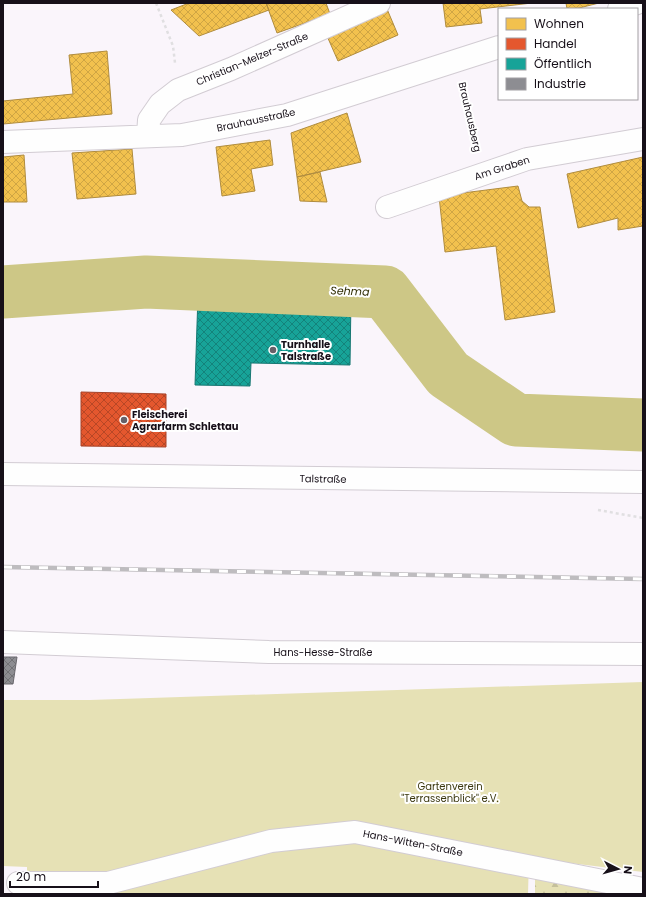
<svg xmlns="http://www.w3.org/2000/svg" width="646" height="897" viewBox="0 0 646 897" font-family="Poppins,sans-serif">
	<style>
		.green { fill: #e6e1b5 }
		.forest { fill: url(#forest-firs) }
		.homes { fill: url(#homes-cross-hatch); stroke: #b08c3e }
		.shops { fill: url(#shops-cross-hatch); stroke: #a64228 }
		.public { fill: url(#public-cross-hatch); stroke: #177772 }
		.industry { fill: url(#industry-cross-hatch); stroke: #6a686e }
		.lines { fill: none; stroke-linecap: round; stroke-linejoin: round }
		.river { stroke: #cdc786; stroke-width: 53 }
		.minor-casing { stroke: #d2ccd3; stroke-width: 24 }
		.primary-casing { stroke: #d2ccd3; stroke-width: 24 }
		.path { stroke: #e0dfe1; stroke-width: 2.5; stroke-dasharray: 3 3; stroke-linecap: butt }
		.minor { stroke: #fefefe; stroke-width: 22 }
		.primary { stroke: #fefefe; stroke-width: 22 }
		.rail-casing { stroke: #bebcbf; stroke-width: 4.5 }
		.rail { stroke: #fff; stroke-width: 3; stroke-dasharray: 9; stroke-linecap: butt }
		.poi-dot { fill: #666068; stroke: #fff; stroke-width: 1.5 }
		.labels { text-anchor: middle; dominant-baseline: central; stroke-width: 4; stroke-linejoin: round; paint-order: stroke }
		.street-label { font-size: 10px; fill: #171019; stroke: #fff }
		.poi-label { font-size: 10px; font-weight: bold; fill: #171019; stroke: #fff; text-anchor: start }
		.park-label { font-size: 10px; fill: #3c3911; stroke: #fff }
		.water-label { font-size: 11px; font-style: italic; fill: #2e2b01; stroke: #fff }
	</style>
	<defs>
		<pattern id="forest-firs" width="22" height="20" patternUnits="userSpaceOnUse"><rect width="22" height="20" fill="#e6e1b5"/><path d="M5 1l3.5 6h-7zM16 11l3.5 6h-7z" fill="#c5c09b"/></pattern>
		<pattern id="homes-cross-hatch" width="8" height="8" patternUnits="userSpaceOnUse"><rect width="8" height="8" fill="#f2c14e"/><path d="M0 0l8 8M0 8l8-8" fill="none" stroke="#cfa544"/></pattern>
		<pattern id="shops-cross-hatch" width="8" height="8" patternUnits="userSpaceOnUse"><rect width="8" height="8" fill="#e4572e"/><path d="M0 0l8 8M0 8l8-8" fill="none" stroke="#b84726"/></pattern>
		<pattern id="public-cross-hatch" width="8" height="8" patternUnits="userSpaceOnUse"><rect width="8" height="8" fill="#17a398"/><path d="M0 0l8 8M0 8l8-8" fill="none" stroke="#14837b"/></pattern>
		<pattern id="industry-cross-hatch" width="8" height="8" patternUnits="userSpaceOnUse"><rect width="8" height="8" fill="#8d8d92"/><path d="M0 0l8 8M0 8l8-8" fill="none" stroke="#727276"/></pattern>
	</defs>
	<rect width="100%" height="100%" fill="#faf5fb"/>
	<!-- green -->
	<path class="green" d="M643,682V872L529,858L528,894H27V867L3,866V700H90Z"/>
	<!-- forest -->
	<path class="forest" d="M535,878L620,894H535Z"/>
	<!-- homes -->
	<path class="homes" d="M189,3H266L269,10L199,36L171,10Z
		M266,3H326L330,14L277,33Z
		M443,3H532L480,9L482,23L446,27Z
		M566,3H599L575,9H567Z
		M387,9L398,35L338,61L327,36Z
		M107,51L112,114L3,124V101L73,94L69,55Z
		M347,113L361,162L297,177L291,133Z
		M270,140L273,165L251,169L255,191L222,196L216,147Z
		M132,149L136,194L77,199L72,153Z
		M24,155L27,202H3V157Z
		M643,157V226L618,230V218L578,228L567,174Z
		M320,172L327,202L300,201L297,177Z
		M518,186L522,201L529,207H540L555,312L505,320L496,246L445,252L439,196Z"/>
	<!-- shops -->
	<path class="shops" d="M81,392L166,394V447L81,446Z"/>
	<!-- public -->
	<path class="public" d="M198,295L351,298L350,365L251,363L250,386L195,385Z"/>
	<!-- industry -->
	<path class="industry" d="M3,657H17L13,684H3Z"/>
	<g class="lines">
		<!-- river -->
		<path class="river" d="M3,292L146,282L385,292L448,374L516,420L643,425"/>
		<defs>
			<path id="minor" d="M619,9L637,3
				M148,135L149,120L160,104L178,90L231,69L379,3
				M3,142L182,135L287,115L499,47
				M387,207L527,159L643,139
				M3,642L269,652L643,654
				M18,883H108L271,841L355,832L643,889"/>
			<path id="primary" d="M3,474L643,482"/>
		</defs>
		<!-- minor casing -->
		<use href="#minor" class="minor-casing"/>
		<!-- primary casing -->
		<use href="#primary" class="primary-casing"/>
		<!-- path -->
		<path class="path" d="M156,3L173,46L175,63
			M463,87L477,148
			M598,510L643,518"/>
		<!-- minor -->
		<use href="#minor" class="minor"/>
		<!-- primary -->
		<use href="#primary" class="primary"/>
		<defs>
			<path id="rail" d="M3,567L643,579"/>
		</defs>
		<!-- rail casing -->
		<use href="#rail" class="rail-casing"/>
		<!-- rail -->
		<use href="#rail" class="rail"/>
	</g>
	<!-- markers -->
	<g class="poi-dot">
		<circle cx="273" cy="350" r="4"/>
		<circle cx="124" cy="420" r="4"/>
	</g>
	<g class="labels">
		<!-- street labels -->
		<g class="street-label">
			<text transform="translate(252 59) rotate(-23)">Christian-Melzer-Straße</text>
			<text transform="translate(470 117) rotate(77)">Brauhausberg</text>
			<text transform="translate(256 120) rotate(-12)">Brauhausstraße</text>
			<text transform="translate(502 168) rotate(-18)">Am Graben</text>
			<text transform="translate(323 479) rotate(1)">Talstraße</text>
			<text x="323" y="652">Hans-Hesse-Straße</text>
			<text transform="translate(413 843) rotate(11)">Hans-Witten-Straße</text>
		</g>
		<!-- poi labels -->
		<g class="poi-label">
			<text x="281" y="344">Turnhalle<tspan x="281" dy="12">Talstraße</tspan></text>
			<text x="132" y="414">Fleischerei<tspan x="132" dy="12">Agrarfarm Schlettau</tspan></text>
		</g>
		<!-- park labels -->
		<g class="park-label">
			<text x="450" y="786">Gartenverein<tspan x="450" dy="12">"Terrassenblick" e.V.</tspan></text>
		</g>
		<!-- water labels -->
		<g class="water-label">
			<text transform="translate(350 291) rotate(2)">Sehma</text>
		</g>
	</g>
	<!-- border -->
	<rect width="646" height="897" fill="none" stroke="#171019" stroke-width="8"/>
	<!-- legend -->
	<rect x="498" y="8" width="140" height="92" fill="#ffffff" stroke="#a29fa3"/>
	<rect x="506" y="18" width="20" height="12" fill="#f2c14e" stroke="#a29fa3"/>
	<text x="534" y="28" font-size="12" fill="#171019">Wohnen</text>
	<rect x="506" y="38" width="20" height="12" fill="#e4572e" stroke="#a29fa3"/>
	<text x="534" y="48" font-size="12" fill="#171019">Handel</text>
	<rect x="506" y="58" width="20" height="12" fill="#17a398" stroke="#a29fa3"/>
	<text x="534" y="68" font-size="12" fill="#171019">Öffentlich</text>
	<rect x="506" y="78" width="20" height="12" fill="#8d8d92" stroke="#a29fa3"/>
	<text x="534" y="88" font-size="12" fill="#171019">Industrie</text>
	<!-- north arrow -->
	<g transform="translate(618 869) rotate(96)" stroke="#ffffff" stroke-width="3" paint-order="stroke">
	<path d="M0-3L7 15L0 10L-7 15Z" fill="#171019"/>
	<text y="-6" font-size="11" font-weight="bold" text-anchor="middle" fill="#171019">N</text>
	</g>
	<!-- scale -->
	<path d="M10 881v6h88v-6" fill="none" stroke="#171019" stroke-width="2"/>
	<text x="16" y="881" font-size="12" fill="#171019" stroke="#ffffff" stroke-width="3" paint-order="stroke">20 m</text>
</svg>
